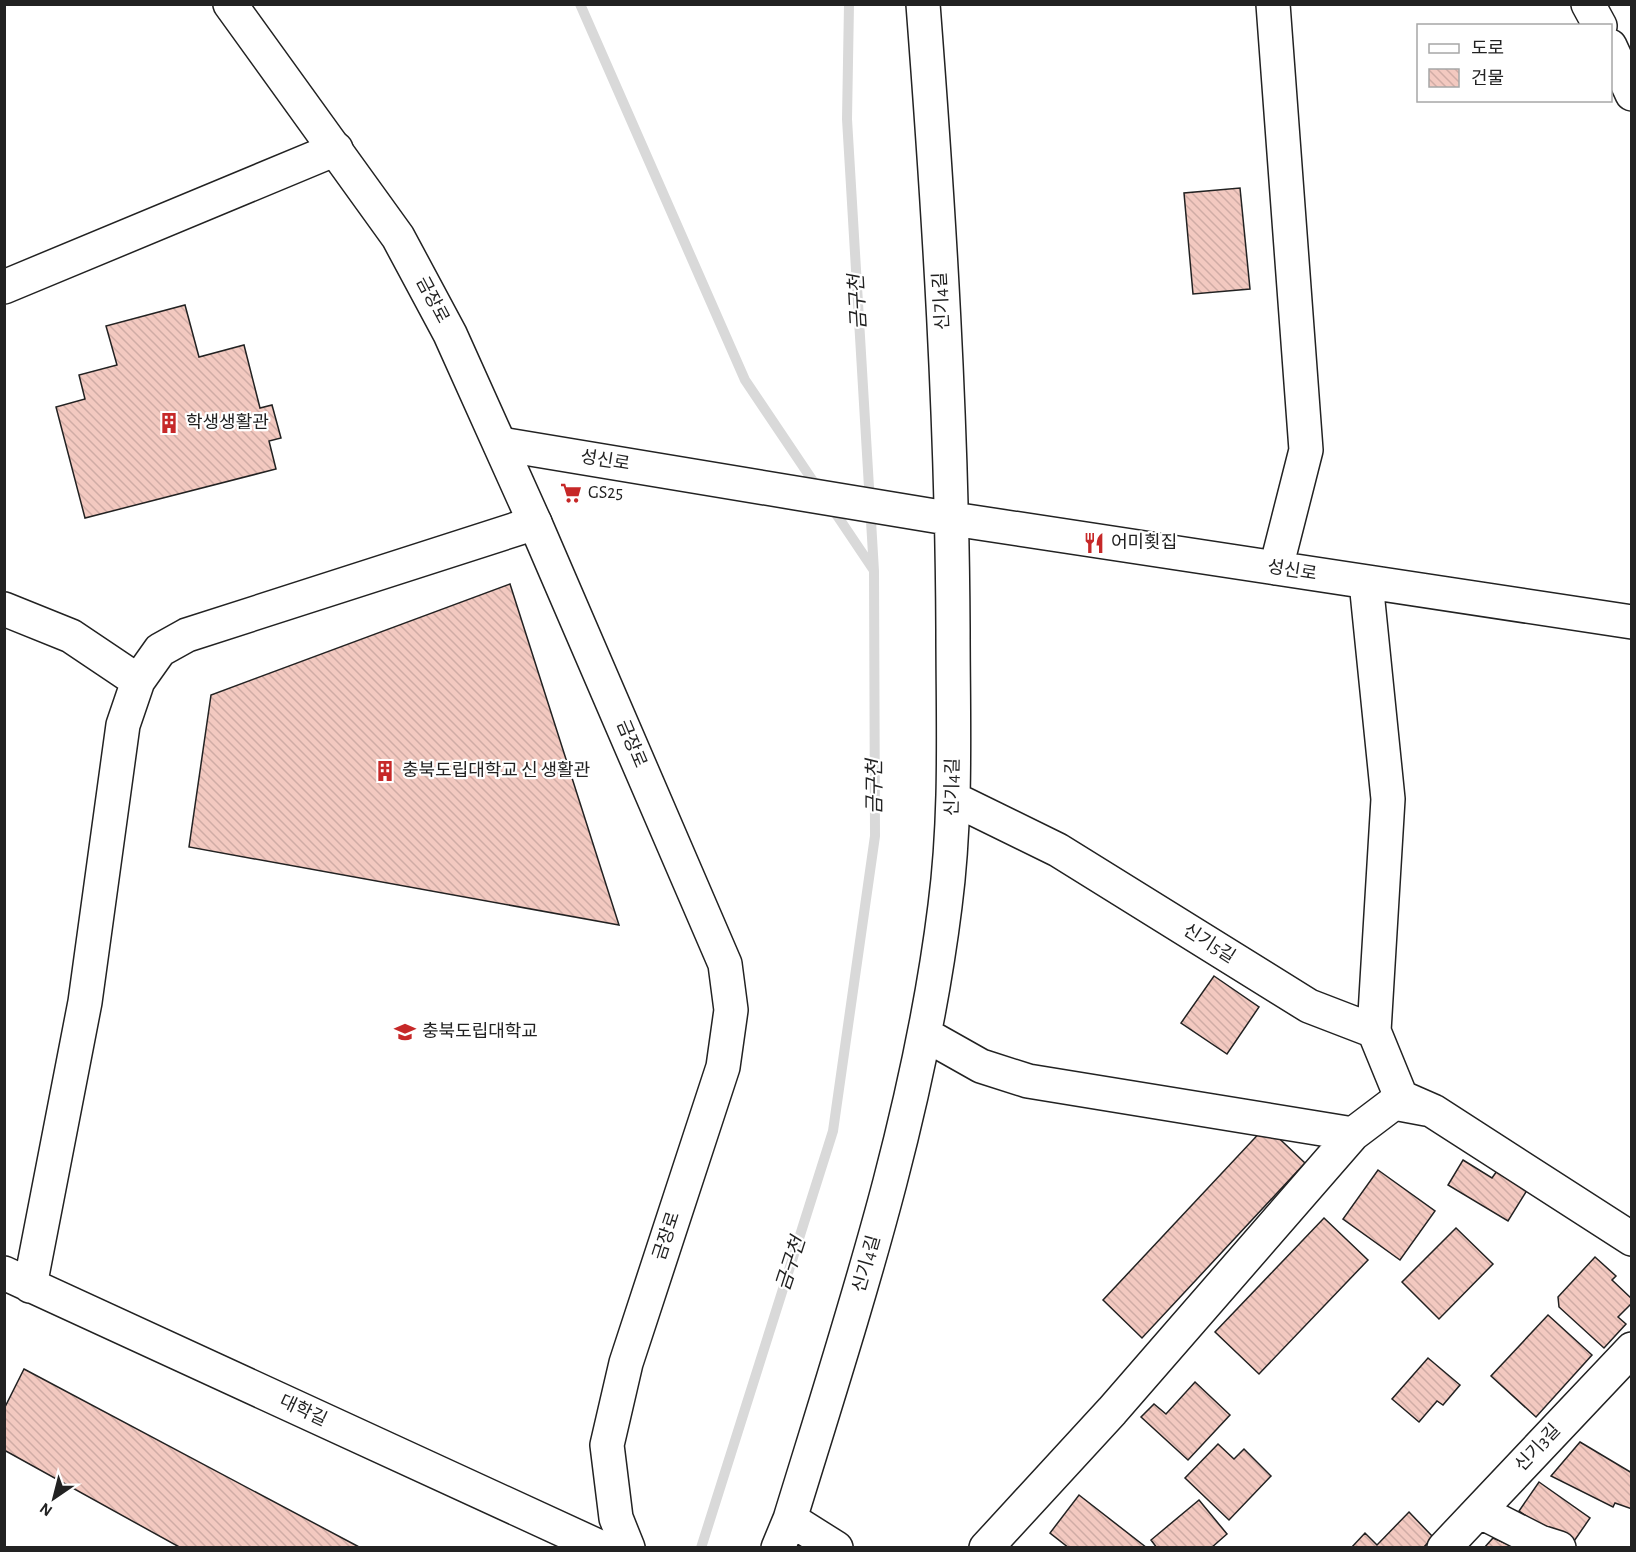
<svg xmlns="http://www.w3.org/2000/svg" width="1636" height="1552" viewBox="0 0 1636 1552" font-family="'Alegreya Sans','Noto Sans KR',sans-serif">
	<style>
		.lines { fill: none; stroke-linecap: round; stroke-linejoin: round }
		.stream { stroke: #d9d9d9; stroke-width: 10 }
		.building { fill: url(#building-back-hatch); stroke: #222; stroke-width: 1.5 }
		.minor-casing { stroke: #222; stroke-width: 36 }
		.major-casing { stroke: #222; stroke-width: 36 }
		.minor { stroke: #fff; stroke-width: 33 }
		.major { stroke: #fff; stroke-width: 33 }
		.labels { text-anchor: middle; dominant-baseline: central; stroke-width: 4.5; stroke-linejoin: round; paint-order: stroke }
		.street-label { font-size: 18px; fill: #222; stroke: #fff }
		.poi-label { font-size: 18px; fill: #222; stroke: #fff; text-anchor: start }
		.water-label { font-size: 20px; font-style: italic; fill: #222; stroke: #fff }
	</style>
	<defs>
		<pattern id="building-back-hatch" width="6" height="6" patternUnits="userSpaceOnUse" patternTransform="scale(1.5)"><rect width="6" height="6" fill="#f3c9c0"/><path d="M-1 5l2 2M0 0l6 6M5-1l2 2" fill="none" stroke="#d0aca5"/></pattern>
	</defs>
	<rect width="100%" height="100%" fill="#fff"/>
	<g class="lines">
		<!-- stream -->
		<path class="stream" d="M580,4L745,380L819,490
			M830,505L873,569
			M701,1548L833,1131L875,836L874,571L847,119L849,4"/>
	</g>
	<!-- building -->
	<path class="building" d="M1240,188L1250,289L1193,294L1184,193Z
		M185,305L199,357L244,345L260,408L272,405L281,438L269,441L276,469L85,518L56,407L85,399L79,375L117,365L106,326Z
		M510,584L619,925L189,847L211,695Z
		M1214,976L1259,1007L1227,1054L1181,1023Z
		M1266,1126L1305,1163L1142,1338L1103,1300Z
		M1463,1160L1492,1178L1499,1168L1529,1187L1508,1221L1448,1185Z
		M1378,1170L1435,1211L1400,1260L1343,1219Z
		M1324,1218L1368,1260L1259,1374L1215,1332Z
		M1456,1228L1493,1264L1439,1319L1402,1282Z
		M1595,1257L1616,1276L1612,1280L1632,1299V1303L1618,1317L1626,1324L1604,1348L1559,1307L1558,1297Z
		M1548,1315L1592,1355L1536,1417L1491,1376Z
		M1428,1358L1460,1385L1443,1405L1437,1401L1419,1422L1392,1399Z
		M24,1369L361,1548H181L4,1450V1409Z
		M1195,1382L1230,1415L1188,1460L1141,1417L1154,1404L1166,1414Z
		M1580,1442L1632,1473V1509L1615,1503L1613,1507L1551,1476Z
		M1218,1444L1234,1459L1244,1449L1271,1476L1229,1520L1185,1478Z
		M1539,1482L1590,1518L1570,1547L1519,1511Z
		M1079,1495L1147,1548H1069L1050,1533Z
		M1199,1500L1227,1534L1211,1548H1157L1151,1540Z
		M1409,1512L1433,1537L1423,1548H1351L1365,1533L1377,1545Z
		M1493,1538L1517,1548H1484Z"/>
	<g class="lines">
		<defs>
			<path id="minor" d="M1273,4L1306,450L1276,568
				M1588,4L1600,26
				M1610,46L1632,94
				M4,287L336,149
				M500,444L953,519L1632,622
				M1366,582L1388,799L1374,1031
				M4,609L71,636L138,681
				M954,799L1058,850L1309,1006L1374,1031L1401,1097L1433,1111L1632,1239
				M926,1035L981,1066L1028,1081L1353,1134
				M4,1273L602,1548
				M30,1286L85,1002L123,725L138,681L160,650L187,635L535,523
				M1479,1511L1540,1542L1559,1548
				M790,1519L836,1548
				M778,1548L790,1519C852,1317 919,1116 945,906C957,814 953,721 953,629C952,420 939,212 923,4
				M986,1548L1112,1411L1353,1134L1394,1103L1426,1109
				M1444,1548L1632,1349"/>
			<path id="major" d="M230,4L398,237L450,334L535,523L725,964L731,1010L723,1067L626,1363L607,1445L616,1518L628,1548"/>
		</defs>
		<!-- minor casing -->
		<use href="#minor" class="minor-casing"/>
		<!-- major casing -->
		<use href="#major" class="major-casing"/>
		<!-- minor -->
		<use href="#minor" class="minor"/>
		<!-- major -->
		<use href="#major" class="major"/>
	</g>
	<!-- icons -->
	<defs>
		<symbol id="building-bare" viewBox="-9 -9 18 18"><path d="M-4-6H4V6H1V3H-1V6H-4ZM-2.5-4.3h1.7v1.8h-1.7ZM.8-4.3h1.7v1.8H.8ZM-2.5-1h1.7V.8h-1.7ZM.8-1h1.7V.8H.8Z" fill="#c62828" stroke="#fff" stroke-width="2.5" paint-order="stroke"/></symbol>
		<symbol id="supermarket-bare" viewBox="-9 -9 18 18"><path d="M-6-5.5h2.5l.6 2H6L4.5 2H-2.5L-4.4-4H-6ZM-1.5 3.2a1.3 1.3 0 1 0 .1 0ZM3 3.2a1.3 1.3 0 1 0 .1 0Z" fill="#c62828" stroke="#fff" stroke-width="2.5" paint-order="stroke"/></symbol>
		<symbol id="restaurant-bare" viewBox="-9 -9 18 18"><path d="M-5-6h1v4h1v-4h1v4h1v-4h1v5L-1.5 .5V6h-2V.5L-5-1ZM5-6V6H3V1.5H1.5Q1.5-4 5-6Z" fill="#c62828" stroke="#fff" stroke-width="2.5" paint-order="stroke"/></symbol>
		<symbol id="university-bare" viewBox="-9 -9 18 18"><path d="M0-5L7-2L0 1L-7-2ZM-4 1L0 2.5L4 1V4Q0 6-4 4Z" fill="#c62828" stroke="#fff" stroke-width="2.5" paint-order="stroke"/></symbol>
	</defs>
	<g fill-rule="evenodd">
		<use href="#building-bare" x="154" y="408" width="30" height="30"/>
		<use href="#supermarket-bare" x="556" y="478" width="30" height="30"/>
		<use href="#restaurant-bare" x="1079" y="528" width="30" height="30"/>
		<use href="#building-bare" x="370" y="756" width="30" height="30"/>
		<use href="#university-bare" x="390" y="1017" width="30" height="30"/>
	</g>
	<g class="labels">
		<!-- street labels -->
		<g class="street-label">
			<text transform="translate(432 300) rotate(62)">금장로</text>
			<text transform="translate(942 301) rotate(-93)">신기4길</text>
			<text transform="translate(605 461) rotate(9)">성신로</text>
			<text transform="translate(1292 571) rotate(9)">성신로</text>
			<text transform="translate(631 744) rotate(67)">금장로</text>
			<text transform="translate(953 787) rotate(-89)">신기4길</text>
			<text transform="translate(1209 944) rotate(32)">신기5길</text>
			<text transform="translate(667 1236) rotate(-72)">금장로</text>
			<text transform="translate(867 1264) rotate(-74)">신기4길</text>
			<text transform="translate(303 1411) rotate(25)">대학길</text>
			<text transform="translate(1538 1448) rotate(-47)">신기3길</text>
		</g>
		<!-- poi labels -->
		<g class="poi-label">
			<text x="186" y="423">학생생활관</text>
			<text x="588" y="493">GS25</text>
			<text x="1111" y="543">어미횟집</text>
			<text x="402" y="771">충북도립대학교 신 생활관</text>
			<text x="422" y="1032">충북도립대학교</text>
		</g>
		<!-- water labels -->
		<g class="water-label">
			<text transform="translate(858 302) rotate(-93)">금구천</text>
			<text transform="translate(875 787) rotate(-90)">금구천</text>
			<text transform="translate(791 1264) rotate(-72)">금구천</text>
		</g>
	</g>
	<!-- border -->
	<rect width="1636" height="1552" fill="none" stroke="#222222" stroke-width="12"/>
	<!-- legend -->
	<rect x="1417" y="24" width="195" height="78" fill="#ffffff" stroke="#a7a7a7" stroke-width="1.5"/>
	<rect x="1429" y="44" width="30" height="9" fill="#ffffff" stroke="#a7a7a7" stroke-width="1.5"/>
	<text x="1471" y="54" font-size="18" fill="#222222">도로</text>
	<rect x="1429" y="69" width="30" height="18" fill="url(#building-back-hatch)" stroke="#a7a7a7" stroke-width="1.5"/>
	<text x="1471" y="84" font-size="18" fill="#222222">건물</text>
	<!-- north arrow -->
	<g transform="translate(54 1498) rotate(215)" stroke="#ffffff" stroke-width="4.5" paint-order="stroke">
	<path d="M0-4.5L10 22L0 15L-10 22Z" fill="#222222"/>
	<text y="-9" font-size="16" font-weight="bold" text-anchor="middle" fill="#222222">N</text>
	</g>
</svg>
